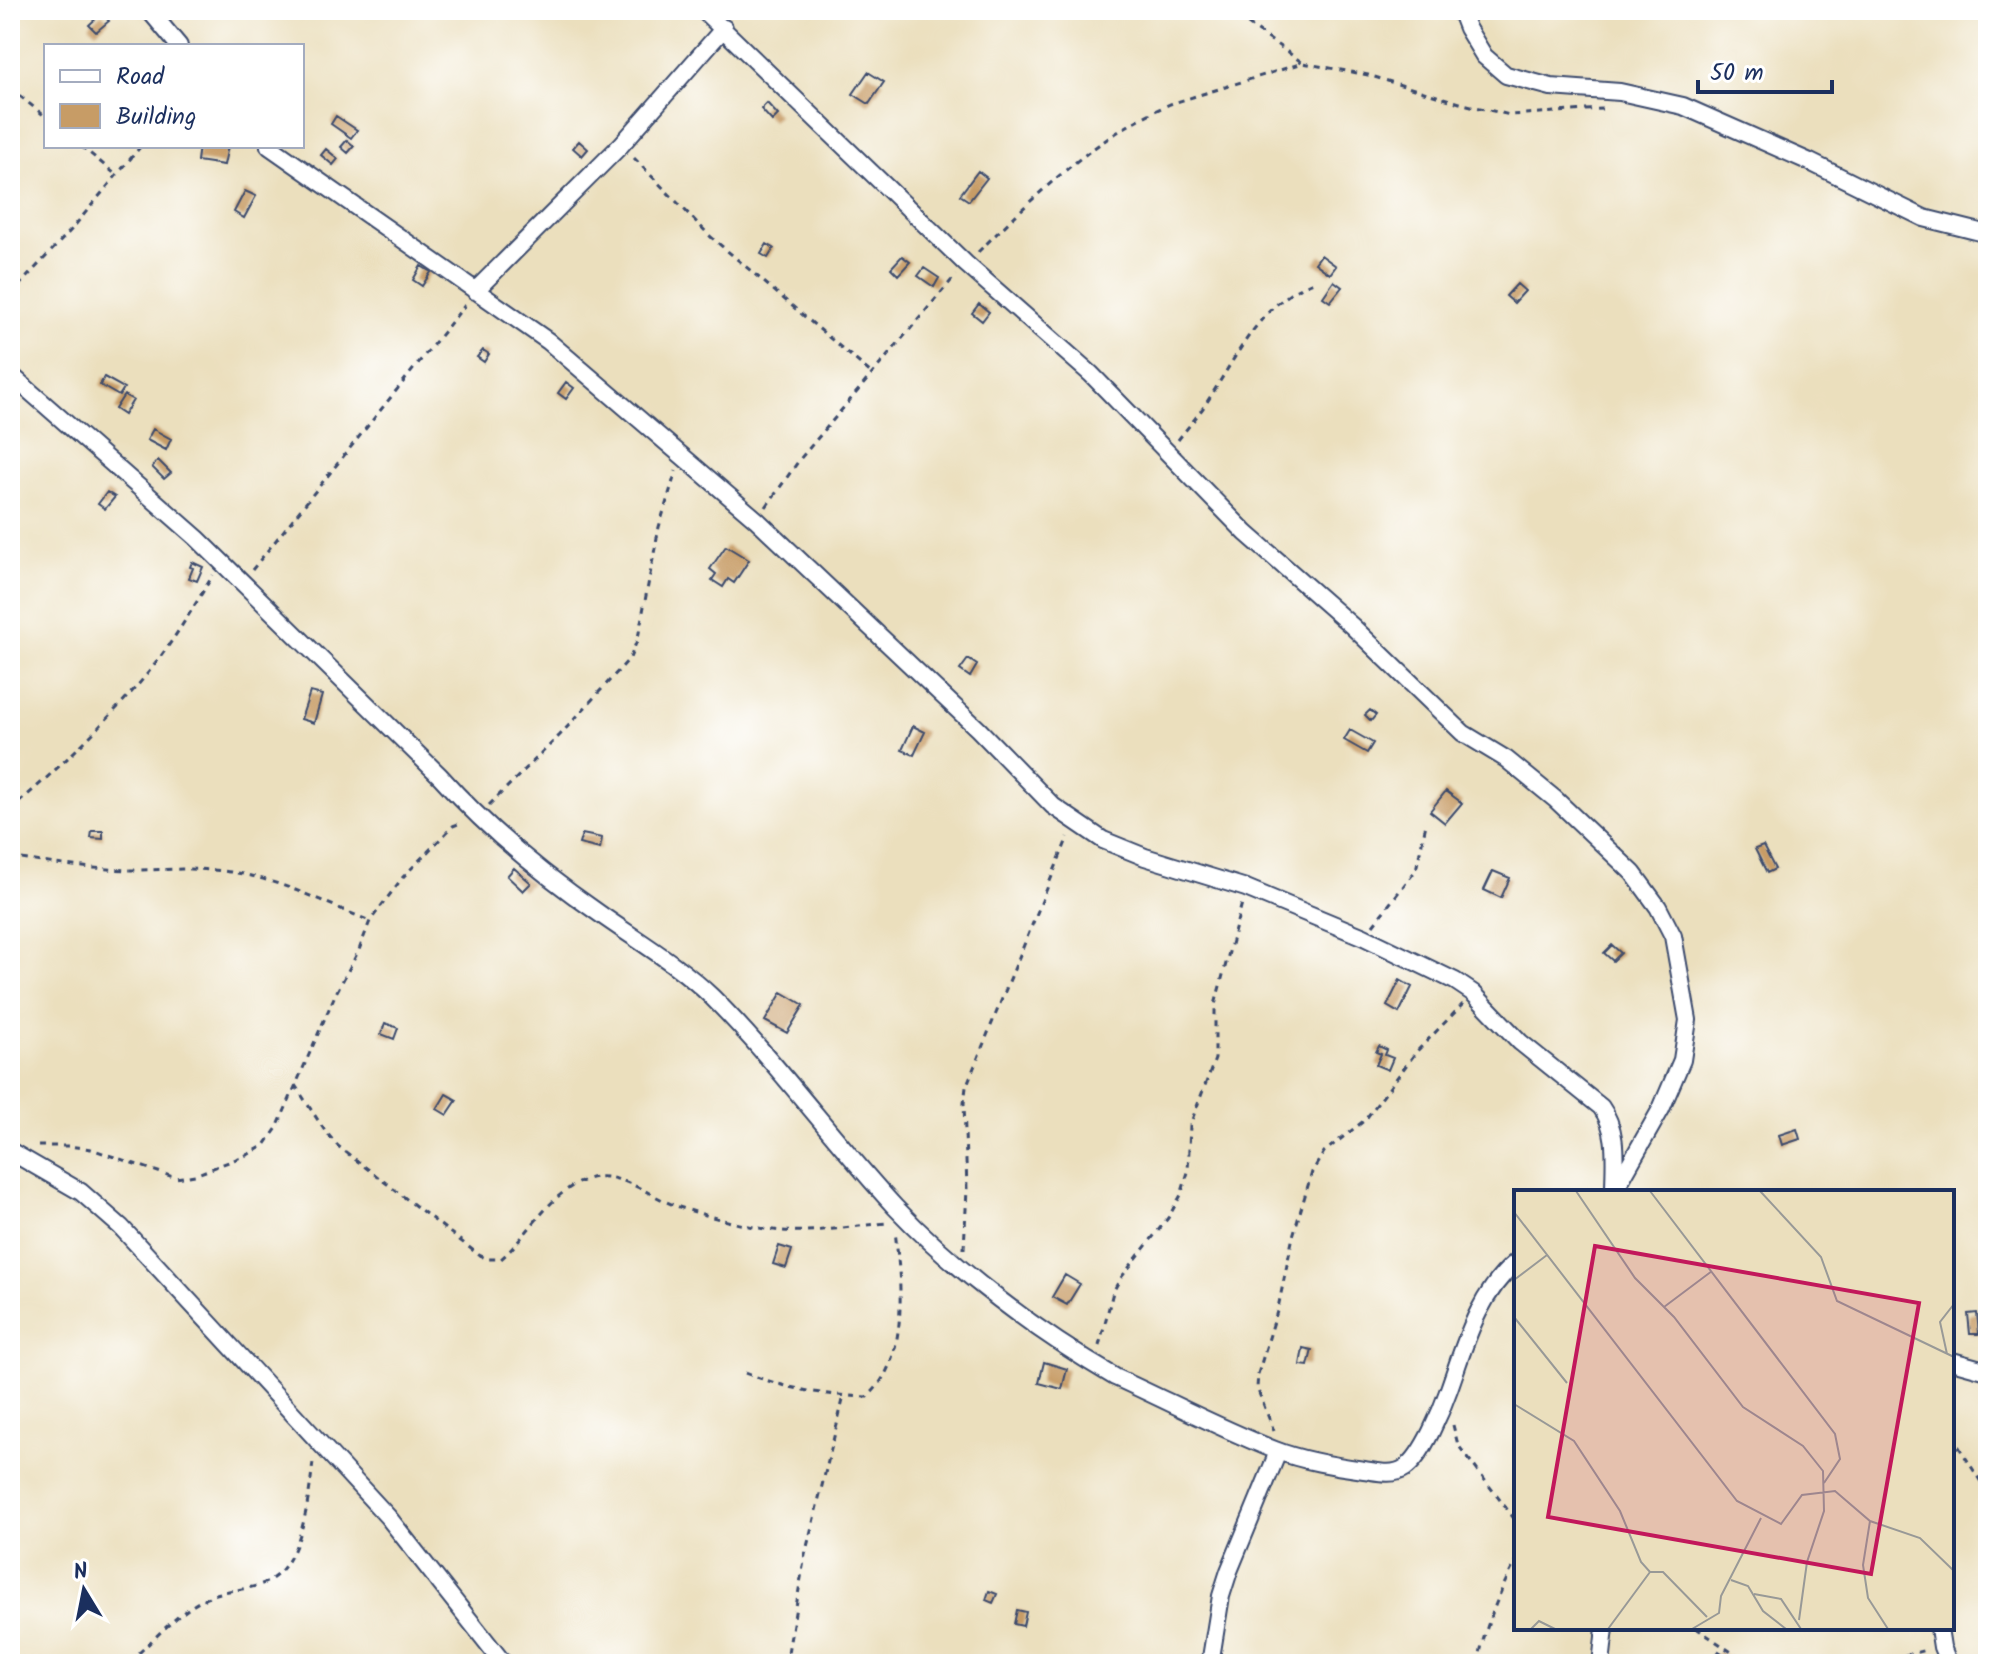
<svg xmlns="http://www.w3.org/2000/svg" width="1998" height="1674" viewBox="0 0 1998 1674" font-family="Kalam,sans-serif">
	<style>
		.building { fill: #c79c66 }
		.lines { fill: none; stroke-linecap: round; stroke-linejoin: round }
		.street-casing { stroke: #3a496c; stroke-width: 20 }
		.path { stroke: #3a496c; stroke-width: 3; stroke-dasharray: 6 6; stroke-linecap: butt }
		.street { stroke: #fff; stroke-width: 16 }
		.inset-road { fill: none; stroke: #989997; stroke-width: 2 }
		.view { fill: #c2185b; fill-opacity: 0.15; stroke: #c2185b; stroke-width: 4 }
		.inset-edge { fill: none; stroke: #1b2f5e; stroke-width: 4 }
	</style>
	<rect width="100%" height="100%" fill="#fff"/>
	<filter id="ink" filterUnits="userSpaceOnUse"><feTurbulence type="fractalNoise" baseFrequency=".0125" numOctaves="2"/><feDisplacementMap in="SourceGraphic" scale="16" xChannelSelector="R" yChannelSelector="G"/><feConvolveMatrix kernelMatrix="1 2 1 2 8 2 1 2 1" color-interpolation-filters="sRGB"/></filter>
	<filter id="wash" filterUnits="userSpaceOnUse"><feTurbulence type="fractalNoise" baseFrequency=".006" numOctaves="4" result="noise"/><feDisplacementMap in="SourceGraphic" scale="32" xChannelSelector="R" yChannelSelector="G"/><feGaussianBlur stdDeviation="1.8" result="paint"/><feColorMatrix in="noise" values="0 0 0 0 0 0 0 0 0 0 0 0 0 0 0 0 0 1.4 0 .05"/><feComposite in="paint" operator="in"/></filter>
	<g filter="url(#wash)">
		<rect width="100%" height="100%" fill="#ebdfbd"/>
		<g id="blocks">
			<!-- building -->
			<path class="building" d="M102,13L109,21L96,32L89,25Z
				M868,72L884,82L869,104L853,94Z
				M767,103L778,115L772,121L761,109Z
				M336,116L357,130L351,138L331,124Z
				M347,140L354,146L348,153L341,147Z
				M579,141L588,149L582,156L573,148Z
				M199,146H228L224,165L197,161Z
				M326,149L338,159L333,165L321,155Z
				M978,171L987,178L969,201L960,195Z
				M245,191L256,196L244,218L234,212Z
				M767,244L774,248L768,258L761,254Z
				M1321,255L1336,266L1330,274L1315,263Z
				M902,256L910,262L898,275L891,268Z
				M421,266L431,272L422,286L413,280Z
				M924,268L939,278L934,287L918,276Z
				M1334,281L1342,287L1330,302L1323,297Z
				M1517,284L1525,291L1514,303L1506,296Z
				M979,304L989,312L982,321L972,313Z
				M483,350L489,354L484,362L477,357Z
				M104,377L124,388L119,396L100,385Z
				M566,382L574,388L566,399L558,393Z
				M124,395L133,400L124,415L115,409Z
				M153,429L171,439L166,450L147,440Z
				M158,460L171,473L164,479L152,467Z
				M107,492L115,497L105,509L98,504Z
				M726,546L749,560L734,583L728,579L723,587L712,580L716,574L710,569Z
				M192,562L203,567L197,581L189,578L193,568L190,567Z
				M968,659L977,665L970,677L960,670Z
				M310,692L322,695L314,723L301,719Z
				M1370,710L1376,715L1371,721L1365,715Z
				M913,726L925,732L914,755L902,750Z
				M1350,730L1373,743L1367,753L1344,740Z
				M1446,791L1462,803L1445,823L1430,811Z
				M92,831H103V839L91,838Z
				M582,834L602,838L600,849L579,844Z
				M1763,846L1775,869L1767,873L1755,849Z
				M514,868L531,883L523,891L507,876Z
				M1493,871L1510,878L1501,898L1484,890Z
				M1612,945L1621,953L1613,961L1604,953Z
				M1400,980L1412,987L1399,1013L1387,1006Z
				M782,992L804,1005L787,1033L765,1021Z
				M385,1023L398,1028L394,1039L381,1034Z
				M1379,1046L1387,1050L1385,1055L1393,1058L1388,1070L1376,1065L1381,1054L1376,1052Z
				M446,1094L457,1100L447,1115L437,1109Z
				M1797,1129L1800,1139L1782,1145L1779,1135Z
				M779,1246L792,1250L786,1268L773,1264Z
				M1065,1275L1080,1284L1067,1305L1052,1297Z
				M1977,1313L1979,1334H1970L1968,1314Z
				M1303,1348L1312,1350L1308,1366L1300,1365Z
				M1044,1362L1067,1369L1062,1389L1039,1383Z
				M989,1591L997,1594L993,1603L986,1600Z
				M1017,1610L1026,1612L1023,1626L1014,1624Z
				M1719,1651L1731,1659L1728,1664H1710Z"/>
		</g>
	</g>
	<g filter="url(#ink)">
		<use href="#blocks" fill-opacity="0" stroke="#3a496c" stroke-width="2"/>
		<g class="lines">
			<defs>
				<path id="street" d="M149,10L179,46
					M703,10L966,264L1091,374L1246,533L1352,626L1463,733L1506,759L1555,799L1633,873L1658,907L1673,936L1688,1020L1682,1060L1661,1109L1615,1190
					M1460,10L1467,28L1484,56L1506,75L1551,87L1620,92L1683,106L1810,162L1924,218L1988,234
					M269,146L548,341L757,520L978,729L1053,806L1103,840L1145,857L1246,888L1364,937L1455,981L1473,993L1520,1042L1601,1107C1619,1132 1614,1162 1614,1192
					M475,291L621,145L724,28
					M10,374L197,538L440,776C487,829 542,874 600,914C638,941 678,964 712,997C778,1063 832,1139 895,1207C956,1271 1039,1333 1115,1377C1168,1401 1221,1429 1275,1450C1303,1461 1335,1466 1364,1470C1378,1472 1393,1476 1405,1468C1423,1456 1442,1409 1449,1389C1465,1344 1478,1294 1516,1262
					M10,1151L81,1192L121,1227L388,1517L504,1664
					M1952,1361L1988,1371
					M1939,1628L1942,1647L1949,1664
					M1210,1664L1221,1596L1229,1571L1278,1452
					M1601,1664L1605,1628"/>
			</defs>
			<!-- street casing -->
			<use href="#street" class="street-casing"/>
			<!-- path -->
			<path class="path" d="M1228,10L1303,63
				M735,17L742,10
				M10,88L46,117
				M81,146L115,174
				M634,158L711,237L871,373
				M978,252C1036,195 1094,137 1170,104L1303,63L1368,75L1463,104L1510,115L1602,109
				M10,295L71,230L141,146
				M1178,440C1187,428 1197,417 1205,405C1235,360 1260,301 1314,282
				M766,507L800,459L956,275
				M252,570L465,305
				M489,805L560,735L630,658L638,638L659,527L676,471
				M10,810C55,772 98,730 137,686C167,652 190,613 213,575
				M10,857C51,864 91,869 132,870C166,870 197,867 231,872C278,879 325,903 370,921
				M1373,925L1416,870L1426,824
				M295,1085L325,1131L338,1146L479,1255L488,1259H501C529,1235 549,1193 585,1180C615,1167 649,1196 676,1206C707,1216 751,1229 783,1231C817,1233 853,1226 887,1223
				M38,1146H69L91,1149L176,1178L195,1175L249,1154L265,1145L277,1128L335,995L359,950L370,921L403,877L453,826L463,822
				M964,1249L967,1189L964,1103L966,1087L1068,837
				M1099,1346L1113,1292L1120,1279L1168,1218L1181,1195L1188,1172L1190,1125L1215,1059V1005L1242,903
				M745,1373C789,1389 820,1395 867,1397C910,1360 901,1282 895,1231
				M1453,1425L1458,1445L1516,1521
				M1274,1431L1257,1388L1258,1374L1278,1308L1293,1236L1312,1172L1324,1152L1365,1120L1417,1051L1463,1004
				M1952,1436L1988,1493
				M1696,1628L1749,1664
				M139,1653C160,1633 184,1607 211,1596C230,1588 252,1591 270,1580C303,1560 309,1496 313,1462
				M786,1664L805,1555L844,1396
				M1479,1664C1479,1641 1503,1582 1516,1562
				M1870,1664L1926,1650"/>
			<!-- street -->
			<use href="#street" class="street"/>
		</g>
	</g>
	<!-- overview -->
	<g transform="translate(1514 1190)">
		<rect width="440" height="440" fill="#ebdfbd"/>
		<path class="inset-road" d="M62,1L121,88L160,127L229,217L289,256L309,281L310,321L293,372L285,430M136,1L321,244L326,269L310,293M246,1L307,67L323,111L440,167M0,22L223,311L267,334L288,305L321,301L356,331L406,348L440,381M0,90L33,65M150,117L198,81M0,127L53,193M433,164L426,132L440,114M0,214L60,251L106,321L127,372L136,382H149L193,427M356,331L349,375L354,408L374,439M217,390L234,396L249,421L272,439M240,404L267,409L287,439M17,439L25,431L41,439M94,439L136,382M178,439L205,423L207,406L247,328"/>
		<path class="view" d="M81,56L405,113L357,384L34,327Z"/>
		<rect width="440" height="440" class="inset-edge"/>
	</g>
	<!-- margin -->
	<rect width="1998" height="1674" fill="none" stroke="#fff" stroke-width="40"/>
	<!-- legend -->
	<rect x="44" y="44" width="260" height="104" fill="#ffffff" stroke="#a4acbf" stroke-width="2"/>
	<rect x="60" y="70" width="40" height="12" fill="#ffffff" stroke="#a4acbf" stroke-width="2"/>
	<text x="116" y="84" font-size="24" fill="#1b2f5e">Road</text>
	<rect x="60" y="104" width="40" height="24" fill="#c79c66" stroke="#a4acbf" stroke-width="2"/>
	<text x="116" y="124" font-size="24" fill="#1b2f5e">Building</text>
	<!-- north arrow -->
	<g transform="translate(84 1590) rotate(350)" stroke="#ffffff" stroke-width="6" paint-order="stroke">
	<path d="M0-6L14 30L0 20L-14 30Z" fill="#1b2f5e"/>
	<text y="-12" font-size="22" font-weight="bold" text-anchor="middle" fill="#1b2f5e">N</text>
	</g>
	<!-- scale -->
	<path d="M1698 80v12h134v-12" fill="none" stroke="#1b2f5e" stroke-width="4"/>
	<text x="1710" y="80" font-size="24" fill="#1b2f5e" stroke="#ffffff" stroke-width="6" paint-order="stroke">50 m</text>
</svg>
